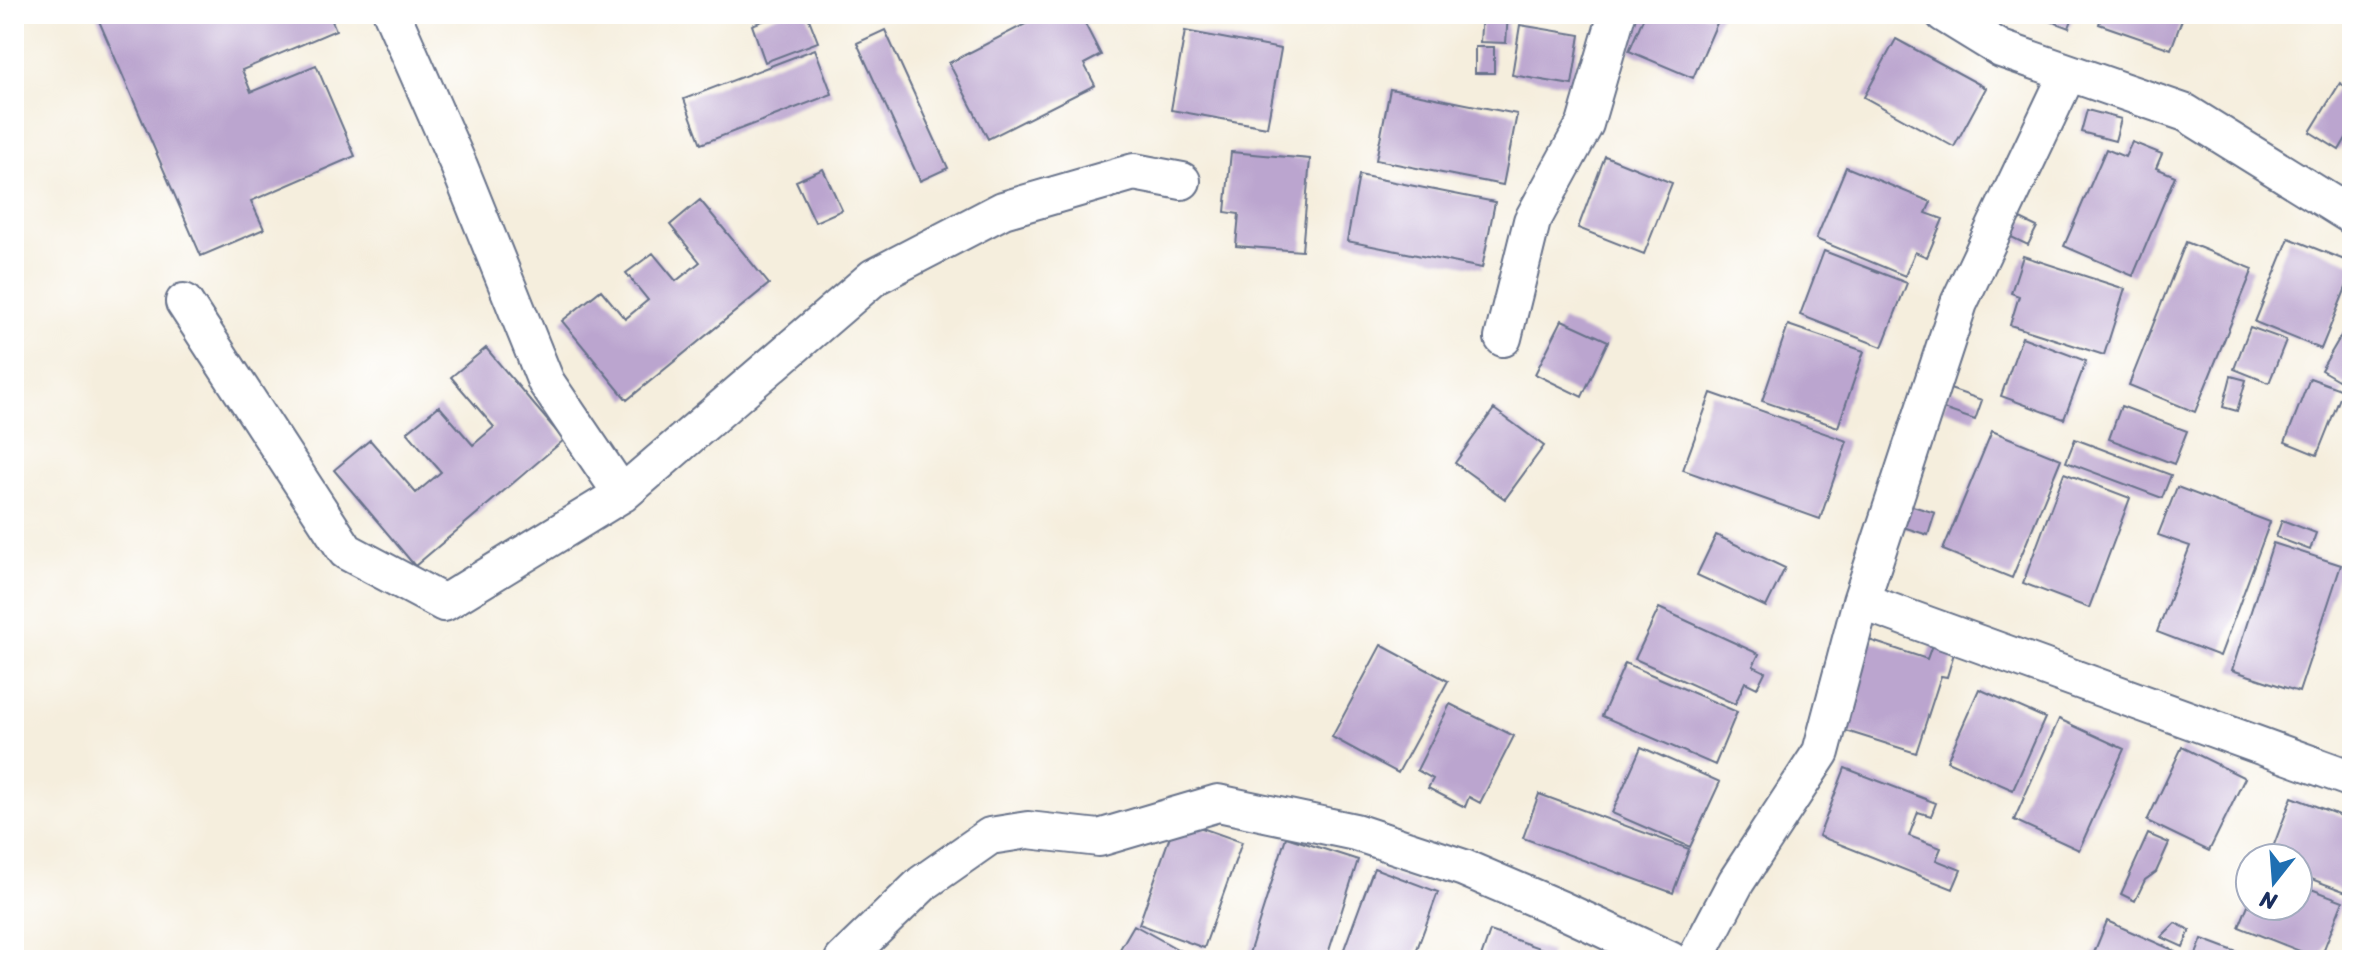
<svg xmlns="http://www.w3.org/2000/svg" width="2366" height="974" viewBox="0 0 2366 974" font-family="Sriracha,sans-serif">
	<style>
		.building { fill: #bba5cf }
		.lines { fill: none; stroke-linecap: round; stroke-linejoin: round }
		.minor-casing { stroke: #67728a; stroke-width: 40 }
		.minor { stroke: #fff; stroke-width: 36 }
	</style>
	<rect width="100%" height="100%" fill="#fff"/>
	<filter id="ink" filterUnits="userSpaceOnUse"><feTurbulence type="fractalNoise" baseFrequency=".0125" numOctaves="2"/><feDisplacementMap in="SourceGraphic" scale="16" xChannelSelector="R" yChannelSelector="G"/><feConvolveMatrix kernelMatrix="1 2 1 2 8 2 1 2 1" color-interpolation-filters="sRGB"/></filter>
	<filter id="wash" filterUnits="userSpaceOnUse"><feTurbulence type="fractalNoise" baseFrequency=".006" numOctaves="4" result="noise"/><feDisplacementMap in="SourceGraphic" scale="32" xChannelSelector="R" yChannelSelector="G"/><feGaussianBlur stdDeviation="1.8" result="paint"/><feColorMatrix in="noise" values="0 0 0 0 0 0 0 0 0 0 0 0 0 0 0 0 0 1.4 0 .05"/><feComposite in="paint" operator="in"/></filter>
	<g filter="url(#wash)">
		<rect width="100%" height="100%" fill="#f5eedd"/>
		<g id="blocks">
			<!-- building -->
			<path class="building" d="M96,14H329L336,30L242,70L251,92L316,65L355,156L251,201L264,229L201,256Z
				M781,14H807L818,42L765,62L752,25Z
				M1045,14H1080L1101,55L1084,64L1095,85L988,139L949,63Z
				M1482,14H1508L1506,43L1480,42Z
				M1645,14H1721L1693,78L1629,51Z
				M2032,14H2074L2069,28Z
				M2102,14H2184L2171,49L2099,24Z
				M1520,25L1580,35L1572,85L1512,75Z
				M885,30L948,168L920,181L857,43Z
				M1185,31L1281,49L1267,127L1171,110Z
				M1896,39L1986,88L1954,147L1864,97Z
				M1475,47H1494V73H1475Z
				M815,49L832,94L701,144L684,99Z
				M2340,83L2352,91V128L2339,150L2310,132Z
				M1390,89L1517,114L1503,185L1376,160Z
				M2087,110L2121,119L2115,141L2081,132Z
				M2132,142L2162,154L2156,168L2175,176L2133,276L2064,246L2106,149L2125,157Z
				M1231,152L1310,159L1302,251L1236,246L1239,214L1225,212Z
				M1605,156L1672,183L1644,254L1578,228Z
				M1846,167L1931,202L1926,213L1943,219L1927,257L1915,252L1905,276L1816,239Z
				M823,169L842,210L815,222L796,181Z
				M1359,175L1495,202L1482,268L1347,241Z
				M700,200L769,284L627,400L562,321L601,290L625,319L648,300L626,273L653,253L676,281L700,262L670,225Z
				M2016,217L2037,227L2028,245L2007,235Z
				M2289,238L2352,263V273L2321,349L2255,322Z
				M2186,242L2253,269L2195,412L2129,385Z
				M1824,251L1907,283L1882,347L1800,315Z
				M2023,256L2125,289L2104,355L2010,325L2019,296L2011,293Z
				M2352,317V388L2321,370Z
				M1562,320L1608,341L1582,397L1535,374Z
				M1788,325L1864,351L1838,427L1762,401Z
				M2250,327L2286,340L2269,383L2234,369Z
				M2022,337L2086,361L2064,419L2001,396Z
				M486,348L564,440L415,566L334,470L370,440L416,493L441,472L407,432L439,406L473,445L494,427L451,377Z
				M2231,376L2246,380L2237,411L2223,407Z
				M2310,378L2343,390L2317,455L2285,442Z
				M1950,389L1982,400L1975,420L1943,409Z
				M1711,393L1847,441L1820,519L1683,470Z
				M2121,406L2187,431L2174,464L2109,439Z
				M1494,409L1544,446L1505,499L1455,463Z
				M1992,431L2061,459L2012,578L1943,550Z
				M2075,439L2171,475L2162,498L2066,462Z
				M2064,473L2130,498L2089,608L2023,583Z
				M2177,487L2270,522L2220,656L2157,632L2190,546L2158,535Z
				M1909,505L1935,513L1928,535L1903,527Z
				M2282,520L2316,533L2310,550L2276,537Z
				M1716,535L1785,568L1766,607L1697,575Z
				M2273,543L2341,565L2299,692L2232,670Z
				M1659,608L1759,654L1753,666L1765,672L1757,688L1745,682L1735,704L1635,659Z
				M1869,640L1927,659L1932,645L1954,653L1947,677L1941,676L1916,753L1840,729Z
				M1381,645L1448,681L1398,773L1332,737Z
				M1625,663L1737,712L1715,765L1602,716Z
				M1979,689L2045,718L2013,790L1947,761Z
				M1450,704L1514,736L1480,803L1469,797L1465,807L1428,788L1433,779L1417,770Z
				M2059,719L2124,749L2079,850L2014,820Z
				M1641,747L1720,782L1690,847L1612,813Z
				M2182,747L2245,778L2209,851L2147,821Z
				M1845,768L1936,803L1931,816L1918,812L1909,836L1941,848L1936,860L1961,870L1953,889L1819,836Z
				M1539,794L1689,849L1673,893L1523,838Z
				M2292,797L2352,820V876L2346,892L2298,874V858H2269Z
				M1176,819L1242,842L1204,948L1139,924Z
				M2148,834L2169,843L2156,872L2145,880L2135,901L2121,894Z
				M1286,837L1358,860L1326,960H1247Z
				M1374,868L1438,892L1413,960H1340Z
				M2298,884L2343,901L2320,959L2239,927L2250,900V906H2298Z
				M2107,921L2175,951L2171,960H2091Z
				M2175,923L2190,930L2183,947L2161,937Z
				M1134,925L1197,960H1140L1120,949Z
				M1490,931L1551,952L1548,960H1480Z
				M2202,939L2258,960H2204L2195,957Z"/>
		</g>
	</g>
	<g filter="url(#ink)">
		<use href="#blocks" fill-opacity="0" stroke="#67728a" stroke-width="2"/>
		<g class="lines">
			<defs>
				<path id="minor" d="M392,14L459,166L546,382L622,494
					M1944,14L2001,49L2186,113L2352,216
					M184,302L346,551L444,603L622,494L874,277L1003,210L1134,172L1182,181
					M1503,338L1532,221L1585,124L1617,14
					M1861,601L2352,779
					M843,960L923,883L990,836L1028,830L1099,838L1218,803L1355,832L1464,868L1560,909L1670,960
					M1695,960L1736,882L1821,752L1861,601L1959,303L2068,73"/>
			</defs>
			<!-- minor casing -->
			<use href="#minor" class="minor-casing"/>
			<!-- minor -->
			<use href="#minor" class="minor"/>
		</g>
	</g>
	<!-- margin -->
	<rect width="2366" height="974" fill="none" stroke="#fff" stroke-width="48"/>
	<!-- north arrow -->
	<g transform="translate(2274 882) rotate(197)"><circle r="38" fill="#ffffff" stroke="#a4acbf" stroke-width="2"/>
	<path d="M0-6L14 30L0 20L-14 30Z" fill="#1f6fb2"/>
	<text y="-12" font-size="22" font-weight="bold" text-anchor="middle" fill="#1b2f5e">N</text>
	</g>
</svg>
